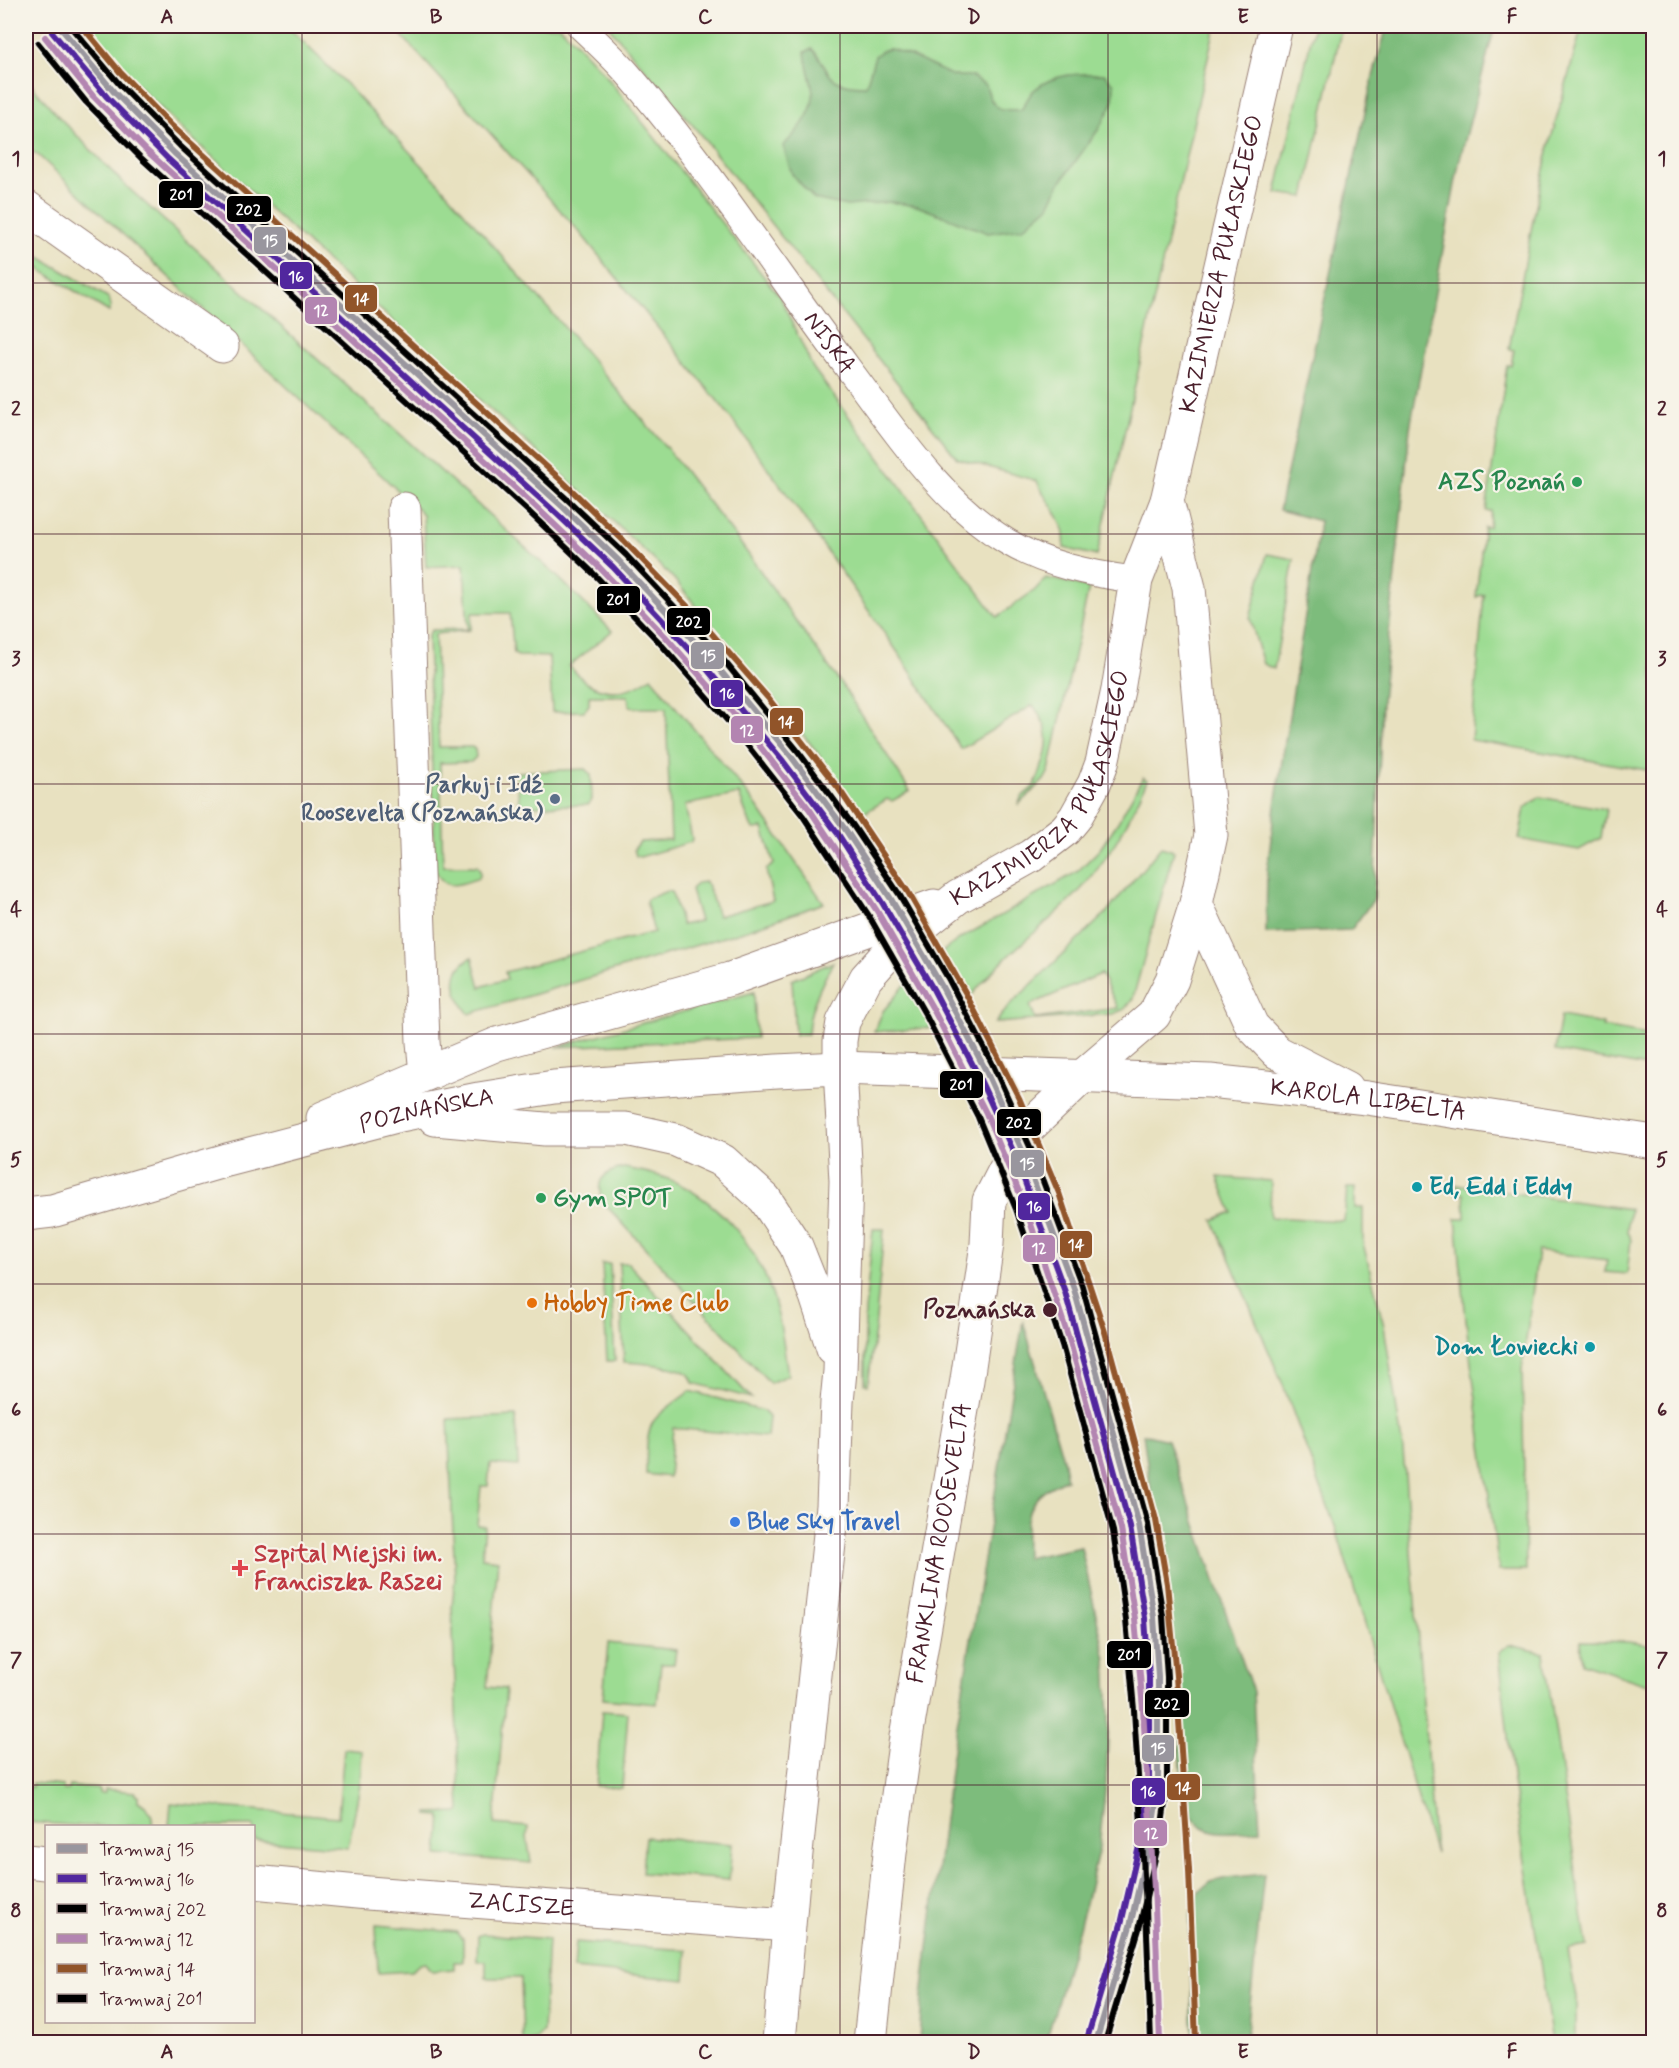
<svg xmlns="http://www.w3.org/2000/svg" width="1679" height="2068" viewBox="0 0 1679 2068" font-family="Mynerve,sans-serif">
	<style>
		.green { fill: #9cdc92; stroke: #737e5e; stroke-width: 1.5; fill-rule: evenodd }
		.forest { fill: #7dbc7c; stroke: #646e54; stroke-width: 1.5 }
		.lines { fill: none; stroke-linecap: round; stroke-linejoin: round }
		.service-casing { stroke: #998076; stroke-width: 28 }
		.minor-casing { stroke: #998076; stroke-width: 35 }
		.tertiary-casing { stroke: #998076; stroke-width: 35 }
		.service { stroke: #fff; stroke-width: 26 }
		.minor { stroke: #fff; stroke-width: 33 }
		.tertiary { stroke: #fff; stroke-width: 33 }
		.tram-1-casing { stroke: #f7f3e8; stroke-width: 10 }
		.tram-2-casing { stroke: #f7f3e8; stroke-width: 10 }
		.tram-3-casing { stroke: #f7f3e8; stroke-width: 10 }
		.tram-4-casing { stroke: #f7f3e8; stroke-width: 10 }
		.tram-5-casing { stroke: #f7f3e8; stroke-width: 10 }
		.tram-6-casing { stroke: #f7f3e8; stroke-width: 10 }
		.tram-1 { stroke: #99969e; stroke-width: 6 }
		.tram-2 { stroke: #51279e; stroke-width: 6 }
		.tram-3 { stroke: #000; stroke-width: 6 }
		.tram-4 { stroke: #b385b1; stroke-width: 6 }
		.tram-5 { stroke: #915429; stroke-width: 6 }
		.tram-6 { stroke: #000; stroke-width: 6 }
		.grid { fill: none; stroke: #4a1f2b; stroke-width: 1.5; stroke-opacity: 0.55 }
		.leisure-dot { fill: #2e9e5b; stroke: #f7f3e8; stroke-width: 2 }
		.service-dot { fill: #5c6f8a; stroke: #f7f3e8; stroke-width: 2 }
		.culture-dot { fill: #0f9aa8; stroke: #f7f3e8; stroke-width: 2 }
		.food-dot { fill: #e8710a; stroke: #f7f3e8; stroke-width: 2 }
		.stop-dot { fill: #4a1f2b; stroke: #f7f3e8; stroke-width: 2 }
		.shop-dot { fill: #3f7fe0; stroke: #f7f3e8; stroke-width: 2 }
		.health-dot { fill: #e0444e; stroke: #f7f3e8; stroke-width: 2 }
		.labels { text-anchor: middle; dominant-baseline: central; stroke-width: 4.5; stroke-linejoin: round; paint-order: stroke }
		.street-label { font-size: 24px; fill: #4a1f2b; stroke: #f7f3e8 }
		.leisure-label { font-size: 24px; font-weight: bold; fill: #27864d; stroke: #f7f3e8; text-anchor: end }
		.service-label { font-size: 24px; font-weight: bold; fill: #4e5e75; stroke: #f7f3e8; text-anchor: end }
		.culture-label { font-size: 24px; font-weight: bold; fill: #0d838f; stroke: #f7f3e8; text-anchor: start }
		.food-label { font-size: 24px; font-weight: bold; fill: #c56008; stroke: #f7f3e8; text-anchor: start }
		.stop-label { font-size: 24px; font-weight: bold; fill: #4a1f2b; stroke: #f7f3e8; text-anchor: end }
		.shop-label { font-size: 24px; font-weight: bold; fill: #366cbe; stroke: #f7f3e8; text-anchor: start }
		.health-label { font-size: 24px; font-weight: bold; fill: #be3a42; stroke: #f7f3e8; text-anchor: start }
		.line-badge { stroke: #f7f3e8; stroke-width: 2 }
		.badge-label { font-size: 16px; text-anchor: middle; font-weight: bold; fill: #fff }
		.neatline { fill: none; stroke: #4a1f2b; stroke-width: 2 }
		.grid-label { font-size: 20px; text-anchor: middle; font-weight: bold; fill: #4a1f2b }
	</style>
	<rect width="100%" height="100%" fill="#f7f3e8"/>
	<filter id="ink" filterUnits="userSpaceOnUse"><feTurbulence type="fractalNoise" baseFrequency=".0167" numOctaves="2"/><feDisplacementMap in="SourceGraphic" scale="12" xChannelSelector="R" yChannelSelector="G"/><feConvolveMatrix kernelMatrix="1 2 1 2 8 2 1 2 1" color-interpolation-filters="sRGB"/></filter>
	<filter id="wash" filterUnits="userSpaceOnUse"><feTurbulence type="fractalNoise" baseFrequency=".008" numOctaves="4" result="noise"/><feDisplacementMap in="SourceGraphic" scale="24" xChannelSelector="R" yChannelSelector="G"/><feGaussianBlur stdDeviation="1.35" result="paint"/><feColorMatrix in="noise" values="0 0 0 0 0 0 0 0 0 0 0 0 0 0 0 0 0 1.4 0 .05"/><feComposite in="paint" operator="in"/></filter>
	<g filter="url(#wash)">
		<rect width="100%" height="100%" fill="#e8e1c0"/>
		<!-- green -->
		<path class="green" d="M86,26H287L346,84L436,180L566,329L670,452L741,544L844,688L910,791L892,801L887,799L861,815L813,747L674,579L615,523L184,131L121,69Z
			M393,26H560L603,72L780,297L813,368L997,617L1035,590L1046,578L1089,587L1049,771L1044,780L1018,805C1022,794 1025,795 1032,788C1037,782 1040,773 1042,766C1051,740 1049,727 1033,705L961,749L901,657L794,504L725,410L577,229Z
			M608,26H1215L1097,556L1064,548C1068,518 1047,506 1037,481L957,458L696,129Z
			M1314,26H1342L1304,197L1276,193Z
			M1582,26H1653V771L1471,740L1484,594L1476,597L1484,527H1489L1491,511H1486L1507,365H1511L1514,350L1509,349L1533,220L1549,146Z
			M26,79L60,118L124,184L560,579L612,631L569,666C575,671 581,679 587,683C610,697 631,692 651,677L751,798L824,903L747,930L469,1014C454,996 447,971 472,957L480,987L507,979L505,972L654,932L646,902L647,899L667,891L671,892L673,896L682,925L700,921L691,890L692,888L698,883L705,882L708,886L718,916L773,901L766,870L774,864L763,828L754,829L751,826L739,794L685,805L692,839L691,842L640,857L636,856L634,849L640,842L671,840L666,708H634L629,705L628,696H589V705L584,711L552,712L549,657L518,656L514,654L510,613H472L471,627L470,630L435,634L439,747H472L475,749L476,757L471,762L440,763L443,866H477C481,870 481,873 479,878C460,884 445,893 435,870L428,635L432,630L468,629L464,565L426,567L423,514L38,155L26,148Z
			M26,249L109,298L111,306L109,312L26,261Z
			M1267,554L1294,559L1274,669L1263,664L1250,618Z
			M585,769L591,775L592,800L588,805L523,806L519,803L517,776L519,772Z
			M1143,777L1147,780C1132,817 1110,855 1084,886C1060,913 1032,933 1006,958C984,979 965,1003 946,1027L874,1032L883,1011L915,973L958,940L1077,872L1100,849L1118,822Z
			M1540,797L1606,809L1601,838L1579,850L1519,839L1525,808Z
			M1161,847L1174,851L1133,998L1125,1009L1113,1014L995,1023L1010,1005L1106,913ZM1101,974L1118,1008L1035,1019L1030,1005Z
			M833,962C821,986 809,1007 808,1034L795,1035L792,980Z
			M754,992L756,1038L556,1047Z
			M1561,1016L1603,1024L1602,1027L1653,1036V1068L1555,1051Z
			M624,1168C642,1171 661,1175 677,1183C722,1205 757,1247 772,1294C781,1321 784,1348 788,1375L770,1383L602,1201C595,1180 603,1172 624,1168Z
			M1218,1177L1271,1181L1270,1217L1344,1221L1347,1188H1355V1208H1363V1243L1384,1326L1403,1450L1435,1854L1336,1529L1283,1385L1213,1220L1232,1212Z
			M1456,1185L1630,1209L1627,1232L1631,1240L1627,1274L1605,1272L1607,1260L1538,1251L1522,1370L1526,1571H1499L1468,1340L1456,1218H1465L1464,1194H1457Z
			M873,1229H884L875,1330L868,1385L865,1384V1311Z
			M619,1263H628L751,1398L693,1383C692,1379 690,1374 685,1372C672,1365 640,1363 624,1362Z
			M602,1264H610L615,1361H607Z
			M690,1391L763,1411L769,1417L767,1437L673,1428L669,1477L646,1474C647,1459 645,1436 653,1422C661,1410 679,1400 690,1391Z
			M516,1416L518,1466L490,1464L488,1486H481L477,1525L485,1526L482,1558L498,1560L487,1687L506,1689L494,1824L528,1827L527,1837L531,1863L438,1855L441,1816L428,1815V1813L460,1812L452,1607L455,1579L448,1419Z
			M1580,1641C1604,1642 1631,1639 1653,1647V1687L1582,1663Z
			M608,1643L676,1650L674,1664H661L657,1704L603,1699Z
			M1509,1645L1544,1653L1587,1947L1568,1950L1576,1998V2042H1552L1512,1775L1499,1652Z
			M602,1711L628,1713L622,1788L596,1786Z
			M344,1749L362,1751L360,1785L348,1848L254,1840V1826H169L171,1803L338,1817Z
			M26,1783H28V1787H32V1783L63,1786V1790H68L69,1786L99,1789V1793H105V1789L135,1792V1795L138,1796V1801C148,1807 154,1814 152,1826H85L26,1822Z
			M645,1837L732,1844L729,1880L642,1873Z
			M376,1925L457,1932L463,1939V1962H454V1969L432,1971L426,1963L420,1964L411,1971L378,1973Z
			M483,1934L548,1939L543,2031L536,2040L523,2042L521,1978H486V1961H477L478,1936Z
			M576,1942L687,1950L685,1980L574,1969Z"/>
		<!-- forest -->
		<path class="forest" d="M1387,26H1495L1459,163L1410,428L1382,701L1374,899L1351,930L1266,933L1267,871L1275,805L1320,521L1279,510L1372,80Z
			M812,49C820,56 823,65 829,74C836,85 854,86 866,86L875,56L883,50L891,49L911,56L953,76H971L986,85C993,110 996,110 1021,110C1025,104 1029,95 1034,90C1053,73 1081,73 1104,74L1114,84L1113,103L1098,130L1060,183L1049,206L1023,228L988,233L917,206L890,202L847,206L814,199L792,174L783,146C796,133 814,114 813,94C812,80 806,66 805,52Z
			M1023,1321L1063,1459L1067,1479C1024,1497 1025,1515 1026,1558L1081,1547L1106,1659L1109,1717L1106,1782L1099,1848L1086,1903L1046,2042H919L922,1996L952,1756Z
			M1143,1434L1167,1440L1253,1692L1260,1830C1223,1833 1196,1840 1183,1797L1174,1655Z
			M1264,1874L1246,2042H1193L1190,1952V1920L1193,1905L1199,1892L1211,1882L1227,1878Z"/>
	</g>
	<g filter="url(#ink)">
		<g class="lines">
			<defs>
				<g id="service">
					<path id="s1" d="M580,26C596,41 613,57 628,74C708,167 775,270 848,368C894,429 940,501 1006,541C1045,565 1092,574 1136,580"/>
				</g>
				<g id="minor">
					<path d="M26,207L222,346"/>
					<path d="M404,509L423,1042L426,1074"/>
					<path d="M26,1861L46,1863"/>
					<path id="s2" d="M254,1882L368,1893L788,1925"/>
				</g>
				<g id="tertiary">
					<path d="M1196,904L1252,1026L1277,1052L1347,1088"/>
					<path d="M323,1118L497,1044L730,979L934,906"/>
					<path d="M435,1119L545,1129H626L676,1140L723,1161L765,1199L796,1246L816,1296L833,1348"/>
					<path id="s3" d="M26,1214L52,1211L227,1160L400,1115L479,1099L554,1087L777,1071L840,1068L1210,1081L1367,1098L1654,1142"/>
					<path id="s4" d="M779,2042L792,1891L833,1506L837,1402L840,1371L846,1181L840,1068V1041L843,1022L866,978L892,949L958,897L1031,856L1065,830L1075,818L1094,784L1102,763L1118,690L1136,580L1167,501L1276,26"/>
					<path id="s5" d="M870,2042L890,1853L906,1737L967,1380L987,1244L989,1201L1025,1131L1084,1075L1154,1015L1172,980L1196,904L1211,835L1189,588L1167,501"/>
				</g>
			</defs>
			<!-- service casing -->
			<use href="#service" class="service-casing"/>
			<!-- minor casing -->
			<use href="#minor" class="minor-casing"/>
			<!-- tertiary casing -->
			<use href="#tertiary" class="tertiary-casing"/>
			<!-- service -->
			<use href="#service" class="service"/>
			<!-- minor -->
			<use href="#minor" class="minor"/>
			<!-- tertiary -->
			<use href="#tertiary" class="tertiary"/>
			<defs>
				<path id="tram-1" d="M59,26L114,92L174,153L563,507L619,561L709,657L790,755L845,829L891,899L941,985L984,1067L1023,1152L1074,1289L1139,1525L1154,1617L1158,1677V1789L1152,1831L1130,1926L1096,2042"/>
				<path id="tram-2" d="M52,32L107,97L168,159L557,514L613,567L702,663L783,761L838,834L883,904L933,989L976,1071L1015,1155L1065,1292L1130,1527L1145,1618L1149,1677V1788L1143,1829L1121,1924L1087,2039"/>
				<path id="tram-3" d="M70,26L120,85L180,146L569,501L626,555L716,651L797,750L852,824L899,894L949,980L992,1063L1031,1149L1082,1286L1148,1524L1163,1616L1167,1677V1789L1161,1832L1139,1929L1105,2042"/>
				<path id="tram-4" d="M45,37L93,96L147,151L535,506L599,567L665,636L740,721L810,810L877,911L933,1009L986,1113L1025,1206L1070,1342L1121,1529L1135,1619L1143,1709L1155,1906L1160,2042"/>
				<path id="tram-5" d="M82,26L120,72L172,126L560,479L624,541L692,611L768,698L839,789L908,892L965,992L1019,1098L1059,1193L1105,1332L1156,1520L1167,1584L1176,1676L1189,1870L1196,2042"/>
				<path id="tram-6" d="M38,43L86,102L141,158L529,512L593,573L659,642L733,727L803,816L869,916L925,1014L978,1117L1016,1209L1062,1345L1113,1531L1126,1620L1134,1710L1146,1907L1151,2042"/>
			</defs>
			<!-- tram-1 casing -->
			<use href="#tram-1" class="tram-1-casing"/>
			<!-- tram-2 casing -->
			<use href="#tram-2" class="tram-2-casing"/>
			<!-- tram-3 casing -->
			<use href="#tram-3" class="tram-3-casing"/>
			<!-- tram-4 casing -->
			<use href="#tram-4" class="tram-4-casing"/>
			<!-- tram-5 casing -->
			<use href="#tram-5" class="tram-5-casing"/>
			<!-- tram-6 casing -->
			<use href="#tram-6" class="tram-6-casing"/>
			<!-- tram-1 -->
			<use href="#tram-1" class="tram-1"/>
			<!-- tram-2 -->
			<use href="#tram-2" class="tram-2"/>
			<!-- tram-3 -->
			<use href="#tram-3" class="tram-3"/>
			<!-- tram-4 -->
			<use href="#tram-4" class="tram-4"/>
			<!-- tram-5 -->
			<use href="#tram-5" class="tram-5"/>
			<!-- tram-6 -->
			<use href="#tram-6" class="tram-6"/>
		</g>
	</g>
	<!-- grid -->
	<path class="grid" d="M302,26V2042M571,26V2042M840,26V2042M1108,26V2042M1377,26V2042M26,283H1654M26,534H1654M26,784H1654M26,1034H1654M26,1284H1654M26,1534H1654M26,1785H1654"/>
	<!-- markers -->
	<g class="leisure-dot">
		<circle cx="1577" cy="482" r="6"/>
		<circle cx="541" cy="1198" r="6"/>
	</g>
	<circle class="service-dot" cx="555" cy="799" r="6"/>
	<g class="culture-dot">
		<circle cx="1417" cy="1187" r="6"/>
		<circle cx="1590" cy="1347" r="6"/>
	</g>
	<circle class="food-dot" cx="532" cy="1303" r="6"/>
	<circle class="stop-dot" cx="1050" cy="1310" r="8"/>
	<circle class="shop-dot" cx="735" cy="1522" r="6"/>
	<path class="health-dot" d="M237 1559h6v6h6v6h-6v6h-6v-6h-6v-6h6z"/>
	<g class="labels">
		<!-- street labels -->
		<g class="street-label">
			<text stroke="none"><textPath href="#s4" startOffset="1914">KAZIMIERZA PUŁASKIEGO</textPath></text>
			<text stroke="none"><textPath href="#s1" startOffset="404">NISKA</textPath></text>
			<text stroke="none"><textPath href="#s4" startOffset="1342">KAZIMIERZA PUŁASKIEGO</textPath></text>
			<text stroke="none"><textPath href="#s3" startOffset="1360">KAROLA LIBELTA</textPath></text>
			<text stroke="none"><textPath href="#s3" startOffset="414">POZNAŃSKA</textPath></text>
			<text stroke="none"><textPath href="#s5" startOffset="504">FRANKLINA ROOSEVELTA</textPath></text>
			<text stroke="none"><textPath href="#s2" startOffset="268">ZACISZE</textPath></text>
		</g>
		<!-- leisure labels -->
		<g class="leisure-label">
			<text x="1565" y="482">AZS Poznań</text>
			<text x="553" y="1198" text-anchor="start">Gym SPOT</text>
		</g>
		<!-- service labels -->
		<g class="service-label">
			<text x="543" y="785">Parkuj i Idź<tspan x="543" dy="28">Roosevelta (Poznańska)</tspan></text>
		</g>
		<!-- culture labels -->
		<g class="culture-label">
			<text x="1429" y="1187">Ed, Edd i Eddy</text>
			<text x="1578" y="1347" text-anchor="end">Dom Łowiecki</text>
		</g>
		<!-- food labels -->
		<g class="food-label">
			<text x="544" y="1303">Hobby Time Club</text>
		</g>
		<!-- stop labels -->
		<g class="stop-label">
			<text x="1036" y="1310">Poznańska</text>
		</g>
		<!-- shop labels -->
		<g class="shop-label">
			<text x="747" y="1522">Blue Sky Travel</text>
		</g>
		<!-- health labels -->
		<g class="health-label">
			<text x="254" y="1554">Szpital Miejski im.<tspan x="254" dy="28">Franciszka Raszei</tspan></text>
		</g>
	</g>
	<g class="line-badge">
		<rect x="158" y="180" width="46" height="29" rx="6" fill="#000"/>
		<rect x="226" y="195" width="46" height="28" rx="6" fill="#000"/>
		<rect x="253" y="226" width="34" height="29" rx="6" fill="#99969e"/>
		<rect x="279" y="261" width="34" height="29" rx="6" fill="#51279e"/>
		<rect x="344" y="284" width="34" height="29" rx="6" fill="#915429"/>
		<rect x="304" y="296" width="34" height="29" rx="6" fill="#b385b1"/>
		<rect x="596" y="585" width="45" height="29" rx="6" fill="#000"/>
		<rect x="666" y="607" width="45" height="29" rx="6" fill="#000"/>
		<rect x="690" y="641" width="35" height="29" rx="6" fill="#99969e"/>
		<rect x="710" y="679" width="34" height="29" rx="6" fill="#51279e"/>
		<rect x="769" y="707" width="35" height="29" rx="6" fill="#915429"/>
		<rect x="730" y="715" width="34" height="29" rx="6" fill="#b385b1"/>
		<rect x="939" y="1070" width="45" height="29" rx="6" fill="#000"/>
		<rect x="996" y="1108" width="46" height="29" rx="6" fill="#000"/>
		<rect x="1010" y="1149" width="35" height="29" rx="6" fill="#99969e"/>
		<rect x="1017" y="1192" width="34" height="29" rx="6" fill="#51279e"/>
		<rect x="1059" y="1230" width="34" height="29" rx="6" fill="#915429"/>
		<rect x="1022" y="1234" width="34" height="29" rx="6" fill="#b385b1"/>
		<rect x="1106" y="1640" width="46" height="29" rx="6" fill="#000"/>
		<rect x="1144" y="1689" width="46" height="29" rx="6" fill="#000"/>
		<rect x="1141" y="1734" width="34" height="29" rx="6" fill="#99969e"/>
		<rect x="1166" y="1773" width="35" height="28" rx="6" fill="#915429"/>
		<rect x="1131" y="1777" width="35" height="29" rx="6" fill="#51279e"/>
		<rect x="1133" y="1819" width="35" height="28" rx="6" fill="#b385b1"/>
	</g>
	<g class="badge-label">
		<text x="181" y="200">201</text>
		<text x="249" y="215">202</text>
		<text x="270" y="246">15</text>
		<text x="296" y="282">16</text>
		<text x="361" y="304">14</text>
		<text x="321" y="316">12</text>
		<text x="618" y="605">201</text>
		<text x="689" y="627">202</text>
		<text x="708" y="661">15</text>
		<text x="727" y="699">16</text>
		<text x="786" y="727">14</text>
		<text x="747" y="736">12</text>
		<text x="961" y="1090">201</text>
		<text x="1019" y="1128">202</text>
		<text x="1027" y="1169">15</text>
		<text x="1034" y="1212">16</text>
		<text x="1076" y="1250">14</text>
		<text x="1039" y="1254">12</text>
		<text x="1129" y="1660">201</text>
		<text x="1167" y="1709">202</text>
		<text x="1158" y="1754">15</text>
		<text x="1183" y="1793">14</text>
		<text x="1148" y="1797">16</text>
		<text x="1151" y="1839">12</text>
	</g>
	<!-- margin -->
	<rect width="1679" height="2068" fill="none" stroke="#f7f3e8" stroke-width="66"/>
	<!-- legend -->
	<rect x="45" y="1825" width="210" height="198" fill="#f7f3e8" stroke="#b29e9c" stroke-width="1.5"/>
	<rect x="57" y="1844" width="30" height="9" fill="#99969e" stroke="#b29e9c" stroke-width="1.5"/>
	<text x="99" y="1855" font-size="18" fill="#4a1f2b">Tramwaj 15</text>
	<rect x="57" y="1874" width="30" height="9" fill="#51279e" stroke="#b29e9c" stroke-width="1.5"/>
	<text x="99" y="1885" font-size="18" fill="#4a1f2b">Tramwaj 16</text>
	<rect x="57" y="1904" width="30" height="9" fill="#000000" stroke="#b29e9c" stroke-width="1.5"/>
	<text x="99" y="1915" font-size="18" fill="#4a1f2b">Tramwaj 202</text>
	<rect x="57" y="1934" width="30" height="9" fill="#b385b1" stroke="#b29e9c" stroke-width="1.5"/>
	<text x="99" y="1945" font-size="18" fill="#4a1f2b">Tramwaj 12</text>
	<rect x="57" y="1964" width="30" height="9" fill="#915429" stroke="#b29e9c" stroke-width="1.5"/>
	<text x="99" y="1975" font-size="18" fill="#4a1f2b">Tramwaj 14</text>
	<rect x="57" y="1994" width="30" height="9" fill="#000000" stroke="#b29e9c" stroke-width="1.5"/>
	<text x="99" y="2005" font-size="18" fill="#4a1f2b">Tramwaj 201</text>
	<rect x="33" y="33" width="1613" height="2002" class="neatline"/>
	<g class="grid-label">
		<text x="167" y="23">A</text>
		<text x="436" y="23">B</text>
		<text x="705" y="23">C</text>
		<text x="974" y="23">D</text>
		<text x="1243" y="23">E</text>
		<text x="1512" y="23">F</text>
		<text x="16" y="165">1</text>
		<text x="1662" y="165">1</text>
		<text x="16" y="415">2</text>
		<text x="1662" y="415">2</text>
		<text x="16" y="665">3</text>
		<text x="1662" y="665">3</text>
		<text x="16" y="916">4</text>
		<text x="1662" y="916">4</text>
		<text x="16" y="1166">5</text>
		<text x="1662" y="1166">5</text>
		<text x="16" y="1416">6</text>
		<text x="1662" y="1416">6</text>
		<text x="16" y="1666">7</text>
		<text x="1662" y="1666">7</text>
		<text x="16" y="1917">8</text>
		<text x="1662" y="1917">8</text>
		<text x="167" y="2058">A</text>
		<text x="436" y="2058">B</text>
		<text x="705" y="2058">C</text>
		<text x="974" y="2058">D</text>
		<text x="1243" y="2058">E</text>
		<text x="1512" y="2058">F</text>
	</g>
</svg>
